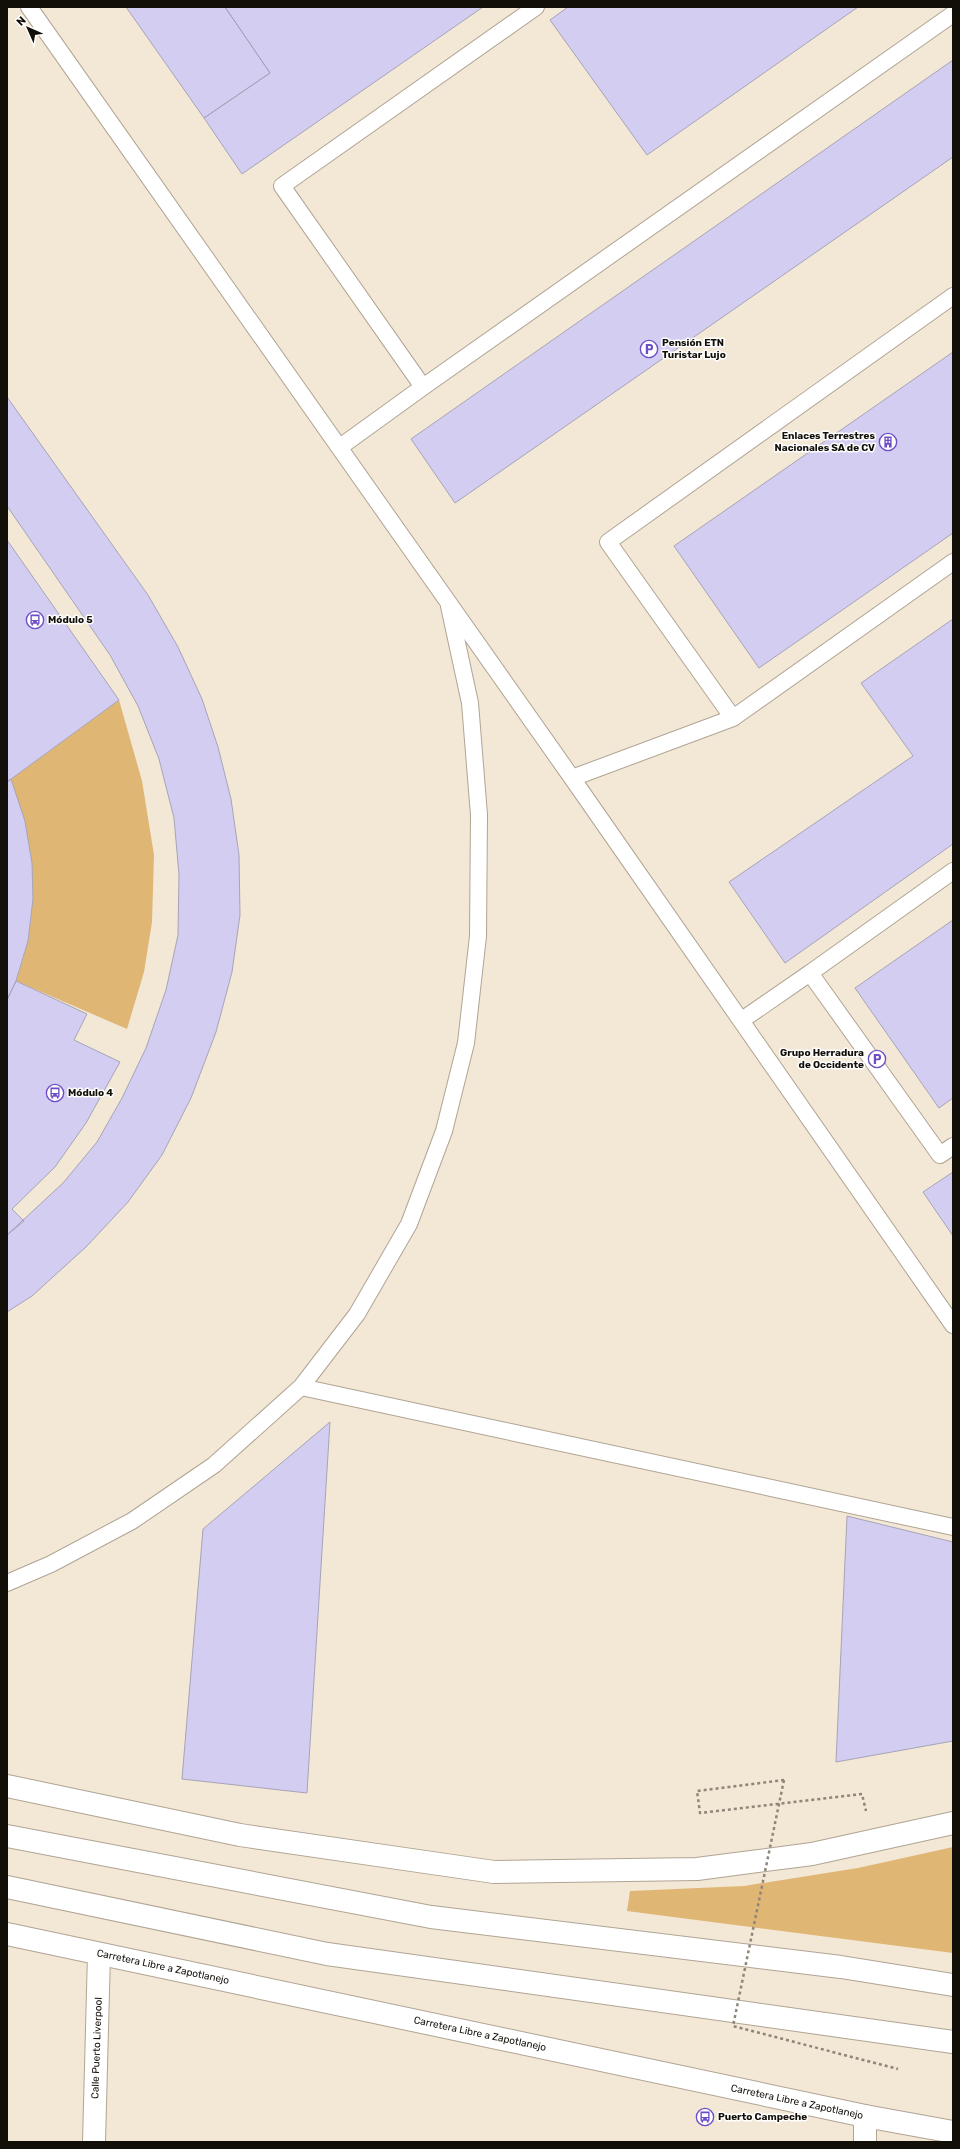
<svg xmlns="http://www.w3.org/2000/svg" width="960" height="2149" viewBox="0 0 960 2149" font-family="Rubik,sans-serif">
	<style>
		.green { fill: #e0b675 }
		.building { fill: #d2cdf1; stroke: #a6a4b7 }
		.lines { fill: none; stroke-linecap: round; stroke-linejoin: round }
		.lane-casing { stroke: #b0a494; stroke-width: 18 }
		.street-casing { stroke: #b0a494; stroke-width: 24 }
		.secondary-casing { stroke: #b0a494; stroke-width: 24 }
		.primary-casing { stroke: #b0a494; stroke-width: 24 }
		.path { stroke: #8e8679; stroke-width: 2.5; stroke-dasharray: 3 3; stroke-linecap: butt }
		.lane { stroke: #fff; stroke-width: 16 }
		.street { stroke: #fff; stroke-width: 22 }
		.secondary { stroke: #fff; stroke-width: 22 }
		.primary { stroke: #fff; stroke-width: 22 }
		.path-bridge { stroke: #8e8679; stroke-width: 2.5; stroke-dasharray: 3 3; stroke-linecap: butt }
		.labels { text-anchor: middle; dominant-baseline: central; stroke-width: 3; stroke-linejoin: round; paint-order: stroke }
		.poi-label { font-size: 10px; font-weight: bold; fill: #120e08; stroke: #fff; text-anchor: start }
		.street-label { font-size: 10px; fill: #120e08; stroke: #fff }
	</style>
	<rect width="100%" height="100%" fill="#f3e7d5"/>
	<!-- green -->
	<path class="green" d="M119,700L142,781L154,855L152,922L144,972L127,1029L16,981C20,968 25,954 28,940C38,880 30,836 11,779Z
		M953,1847V1953L627,1911L630,1891L744,1886L858,1868Z"/>
	<!-- building -->
	<path class="building" d="M126,7H225L270,73L204,118Z
		M225,7H483L242,174L204,118L270,73Z
		M568,7H858L647,155L550,20Z
		M953,60V157L455,503L411,439Z
		M953,352V533L759,668L674,546Z
		M7,397L148,595L178,647L202,699L218,747L231,799L239,855L240,915L232,972L216,1032L191,1098L162,1155L128,1202L86,1247L32,1296L7,1312V1235L63,1183L97,1142L122,1098L146,1048L166,990L178,935L179,875L174,818L159,759L138,706L110,655L7,506Z
		M7,540L119,700L7,782Z
		M953,619V844L785,963L729,882L913,756L861,683Z
		M11,779L25,821L32,863L33,899L28,941L16,981L7,1000V782Z
		M953,920V1098L939,1108L855,988Z
		M16,981L87,1014L74,1040L120,1062L86,1123L55,1167L12,1209L24,1221L7,1235V1000Z
		M953,1172V1236L923,1192Z
		M330,1422L307,1793L182,1779L203,1529Z
		M847,1516L953,1542V1741L836,1762Z"/>
	<g class="lines">
		<defs>
			<path id="lane" d="M29,7L572,778L953,1325
				M536,7L282,186L423,387L953,14
				M953,296L608,542L733,718L953,562
				M340,447L423,387
				M572,778L733,718
				M953,871L810,973L940,1155L953,1146
				M742,1020L810,973
				M301,1387L953,1527
				M7,1583L51,1564L132,1521L214,1465L301,1387L357,1314L409,1224L444,1131L466,1043L478,936L479,815L470,703L449,606"/>
			<path id="street" d="M94,2142L99,1954
				M865,2142V2116"/>
			<path id="secondary" d="M7,1786L240,1835L494,1872L697,1869L812,1854L953,1823
				M7,1934L865,2116L953,2132"/>
			<path id="primary" d="M7,1836L431,1917L841,1967L953,1985
				M7,1887L327,1954L953,2042"/>
		</defs>
		<!-- lane casing -->
		<use href="#lane" class="lane-casing"/>
		<!-- street casing -->
		<use href="#street" class="street-casing"/>
		<!-- secondary casing -->
		<use href="#secondary" class="secondary-casing"/>
		<!-- primary casing -->
		<use href="#primary" class="primary-casing"/>
		<!-- path -->
		<path class="path" d="M784,1780L697,1791L700,1813L862,1794L866,1811"/>
		<!-- lane -->
		<use href="#lane" class="lane"/>
		<!-- street -->
		<use href="#street" class="street"/>
		<!-- secondary -->
		<use href="#secondary" class="secondary"/>
		<!-- primary -->
		<use href="#primary" class="primary"/>
		<!-- path-bridge -->
		<path class="path-bridge" d="M784,1780L733,2026L898,2069"/>
	</g>
	<!-- icons -->
	<defs>
		<symbol id="parking-ring" viewBox="-11 -11 22 22"><circle r="9.5" fill="#fff" stroke="#6e4ec7" stroke-width="1.5"/><path d="M-3.5-5.5H1a3.5 3.5 0 0 1 0 7H-1V5.5H-3.5ZM-1-3.4V-.6H.8a1.4 1.4 0 0 0 0-2.8Z" fill="#6e4ec7"/></symbol>
		<symbol id="building-ring" viewBox="-11 -11 22 22"><circle r="9.5" fill="#fff" stroke="#6e4ec7" stroke-width="1.5"/><path d="M-4-6H4V6H1V3H-1V6H-4ZM-2.5-4.3h1.7v1.8h-1.7ZM.8-4.3h1.7v1.8H.8ZM-2.5-1h1.7V.8h-1.7ZM.8-1h1.7V.8H.8Z" fill="#6e4ec7"/></symbol>
		<symbol id="bus-ring" viewBox="-11 -11 22 22"><circle r="9.5" fill="#fff" stroke="#6e4ec7" stroke-width="1.5"/><path d="M-5-6H5V4H4V6H2V4H-2V6H-4V4H-5ZM-3.5-4V0h7V-4ZM-3.5 1.2v1.5H-2V1.2ZM2 1.2v1.5H3.5V1.2Z" fill="#6e4ec7"/></symbol>
	</defs>
	<g fill-rule="evenodd">
		<use href="#parking-ring" x="639" y="339" width="20" height="20"/>
		<use href="#building-ring" x="878" y="432" width="20" height="20"/>
		<use href="#bus-ring" x="25" y="610" width="20" height="20"/>
		<use href="#parking-ring" x="867" y="1049" width="20" height="20"/>
		<use href="#bus-ring" x="45" y="1083" width="20" height="20"/>
		<use href="#bus-ring" x="695" y="2107" width="20" height="20"/>
	</g>
	<g class="labels">
		<!-- poi labels -->
		<g class="poi-label">
			<text x="662" y="343">Pensión ETN<tspan x="662" dy="12">Turistar Lujo</tspan></text>
			<text x="875" y="436" text-anchor="end">Enlaces Terrestres<tspan x="875" dy="12">Nacionales SA de CV</tspan></text>
			<text x="48" y="620">Módulo 5</text>
			<text x="864" y="1053" text-anchor="end">Grupo Herradura<tspan x="864" dy="12">de Occidente</tspan></text>
			<text x="68" y="1093">Módulo 4</text>
			<text x="718" y="2117">Puerto Campeche</text>
		</g>
		<!-- street labels -->
		<g class="street-label">
			<text transform="translate(163 1967) rotate(12)">Carretera Libre a Zapotlanejo</text>
			<text transform="translate(480 2034) rotate(12)">Carretera Libre a Zapotlanejo</text>
			<text transform="translate(97 2048) rotate(-88)">Calle Puerto Liverpool</text>
			<text transform="translate(797 2102) rotate(12)">Carretera Libre a Zapotlanejo</text>
		</g>
	</g>
	<!-- border -->
	<rect width="960" height="2149" fill="none" stroke="#120e08" stroke-width="16"/>
	<!-- north arrow -->
	<g transform="translate(28 28) rotate(315)" stroke="#ffffff" stroke-width="3" paint-order="stroke">
	<path d="M0-3L7 15L0 10L-7 15Z" fill="#120e08"/>
	<text y="-6" font-size="11" font-weight="bold" text-anchor="middle" fill="#120e08">N</text>
	</g>
</svg>
